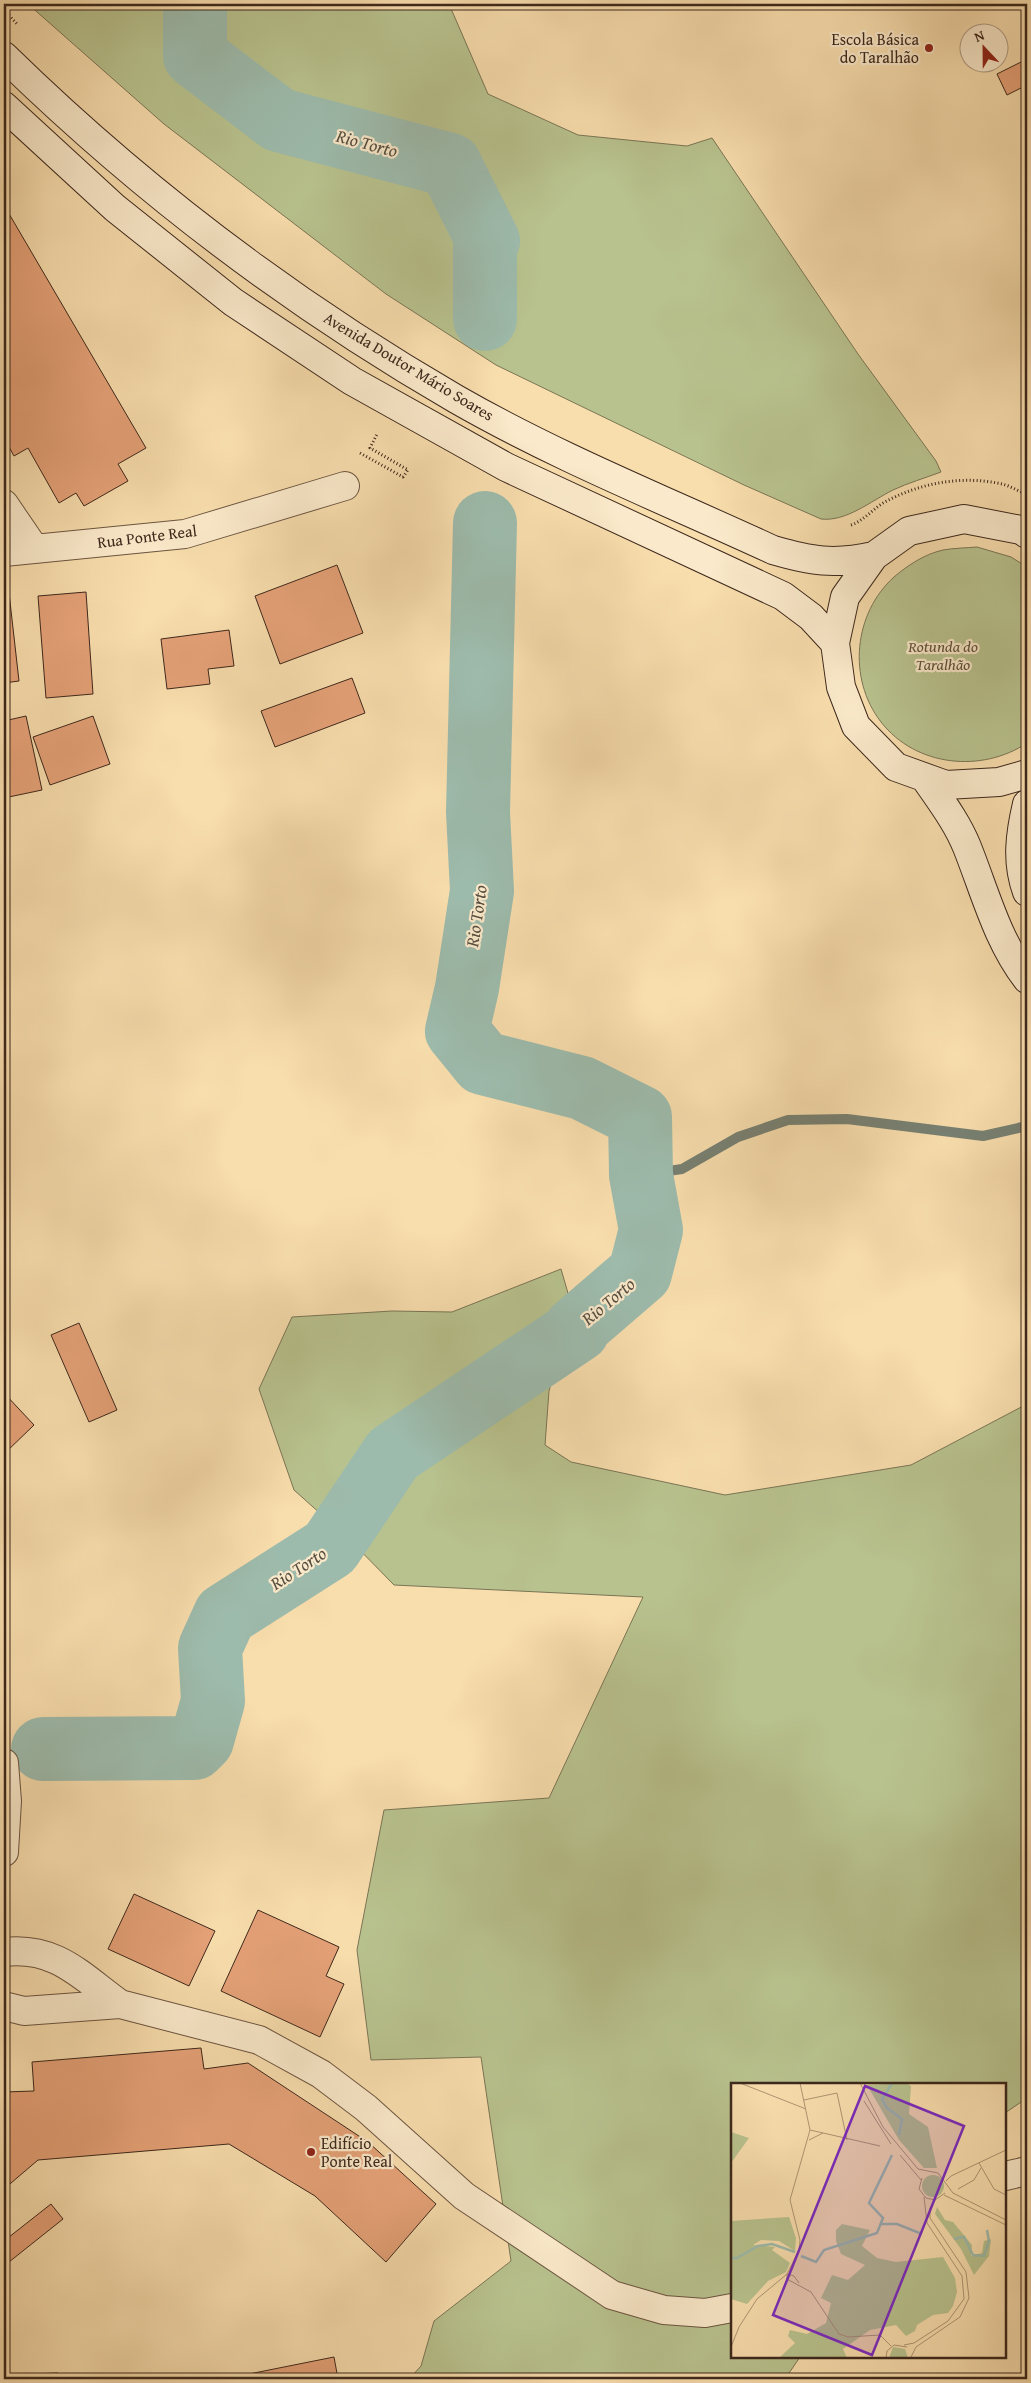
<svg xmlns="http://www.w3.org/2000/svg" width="1031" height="2383" viewBox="0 0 1031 2383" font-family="'Gentium Book Plus',serif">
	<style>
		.green { fill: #b8c28e; stroke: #7a7555 }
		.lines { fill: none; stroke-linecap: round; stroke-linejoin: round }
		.stream { stroke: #778072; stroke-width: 10 }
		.river { stroke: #9dbbac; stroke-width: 64 }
		.building { fill: #e5a177; stroke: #3d281c }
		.minor-casing { stroke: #6c5540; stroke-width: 30 }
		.tertiary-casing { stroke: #6c5540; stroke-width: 30 }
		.secondary-casing { stroke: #3d281c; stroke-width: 30 }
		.path { stroke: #3d281c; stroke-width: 3; stroke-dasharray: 1 2.5; stroke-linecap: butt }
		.minor { stroke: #fae9ca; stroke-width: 28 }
		.tertiary { stroke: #fae9ca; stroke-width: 28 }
		.secondary { stroke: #fae9ca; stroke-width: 28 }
		.poi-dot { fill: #8f2418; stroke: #fae9ca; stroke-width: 2 }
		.labels { text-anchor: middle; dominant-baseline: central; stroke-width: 4.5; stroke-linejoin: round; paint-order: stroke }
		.poi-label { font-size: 16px; fill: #3d281c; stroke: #fae9ca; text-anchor: end }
		.street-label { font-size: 16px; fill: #3d281c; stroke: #fae9ca }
		.park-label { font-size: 16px; font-style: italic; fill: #5c4e38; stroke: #fae9ca }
		.water-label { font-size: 18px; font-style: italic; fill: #554d40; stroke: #fae9ca }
		.inset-river { fill: none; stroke: #9dbbac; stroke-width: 2.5 }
		.inset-road { fill: none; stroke: #ad9573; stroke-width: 1 }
		.view { fill: #7b2cbf; fill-opacity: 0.15; stroke: #7b2cbf; stroke-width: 2.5 }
		.inset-edge { fill: none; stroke: #3d281c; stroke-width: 2.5 }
	</style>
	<rect width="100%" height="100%" fill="#f8ddad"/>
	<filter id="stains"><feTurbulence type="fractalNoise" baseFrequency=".004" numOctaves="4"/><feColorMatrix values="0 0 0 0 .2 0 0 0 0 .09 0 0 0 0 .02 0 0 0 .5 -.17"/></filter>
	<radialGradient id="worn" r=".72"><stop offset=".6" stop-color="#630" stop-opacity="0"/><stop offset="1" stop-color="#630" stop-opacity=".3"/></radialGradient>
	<!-- green -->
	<path class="green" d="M28,4H449L488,94L578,135L687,146L712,138L858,354L936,461L941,472C925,478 908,483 893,490C871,501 846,522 821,519L744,485L496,365L386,294L164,124Z
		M977,547L1011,557L1027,567V743C982,773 916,767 881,722C847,678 854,613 894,577C908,565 925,554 943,550C954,548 966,548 977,547Z
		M561,1269L572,1307L549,1391L545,1445L571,1462L725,1495L911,1465L1027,1404V2098L1005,2113V2084H732V2357H800L785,2379H409L421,2366L434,2321L511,2261L481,2057L371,2060L357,1950L384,1810L549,1798L643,1597L394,1585L350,1540L294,1490L259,1389L292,1317L392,1311L452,1312Z"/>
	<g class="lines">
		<!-- stream -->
		<path class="stream" d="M641,1175L682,1169L738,1137L788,1120L847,1119L983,1136L1027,1126"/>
		<!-- river -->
		<path class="river" d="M195,4V56L279,120L450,165L488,241L485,247V319
			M43,1749L194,1748L202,1740L213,1701L210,1648L225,1615L330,1548L393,1454L578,1330L575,1329L640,1273L651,1230L641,1175L640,1117L582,1088L483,1063L457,1031L467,988L482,891L478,812L485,523"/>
	</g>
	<!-- building -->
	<path class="building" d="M1027,59V85L1007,95L997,74Z
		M8,212L146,448L118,464L128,481L84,506L76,493L59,503L28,448L14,456L4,438V214Z
		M337,565L363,633L280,664L255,596Z
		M86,592L93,694L46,698L38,596Z
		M4,593H9L19,681L4,683Z
		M229,630L234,666L208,669L210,684L167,689L161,639Z
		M352,678L365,713L275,747L261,711Z
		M26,716L42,790L4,798V721Z
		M93,716L110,764L50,785L33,737Z
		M79,1323L117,1410L89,1422L51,1335Z
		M4,1393L34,1425L4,1454Z
		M134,1894L215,1931L189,1986L108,1949Z
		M258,1910L339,1947L326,1976L344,1984L320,2037L221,1991Z
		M201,2048L204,2069L248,2063L368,2142L436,2204L386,2262L315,2196L229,2144L38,2160L4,2189V2092L34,2091L32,2062Z
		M51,2204L63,2219L4,2266V2241Z
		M334,2357L338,2379H224Z
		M58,2373V2379H4V2375Z"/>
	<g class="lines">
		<defs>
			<path id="minor" d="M4,504L34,548
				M4,552L185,534L345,486
				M4,1952C56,1946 81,1976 120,2004
				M4,2006L24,2011L120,2004L259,2040L321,2074L366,2108L464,2196L612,2295L664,2310L705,2313L732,2308
				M1005,2176L1027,2171"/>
			<path id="tertiary" d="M4,1763L7,1801L4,1852"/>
			<path id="secondary" d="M4,56C139,188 292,304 456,399C557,457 667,501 773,550C811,561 834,565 874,556
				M4,106L115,208L233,302L352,381L506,467L783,596L811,617L835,643
				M1027,534L1021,530L964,519L909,531L874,556L845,597L835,643L841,687L856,726L896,767L946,785L999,782L1027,774
				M925,778C940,800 957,822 967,847C985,892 997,940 1027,979
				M1027,804C1020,834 1016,862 1027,892"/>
		</defs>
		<!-- minor casing -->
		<use href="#minor" class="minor-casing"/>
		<!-- tertiary casing -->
		<use href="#tertiary" class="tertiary-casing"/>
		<!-- secondary casing -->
		<use href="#secondary" class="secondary-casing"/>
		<!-- path -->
		<path class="path" d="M4,10L18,25
			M360,453L403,477L408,470L370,448L377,434
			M851,525C863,521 872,510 883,503C919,483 962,475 1002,484C1011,486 1019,492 1027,494"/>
		<!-- minor -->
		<use href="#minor" class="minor"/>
		<!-- tertiary -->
		<use href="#tertiary" class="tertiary"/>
		<!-- secondary -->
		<use href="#secondary" class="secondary"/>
	</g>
	<!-- markers -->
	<g class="poi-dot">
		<circle cx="929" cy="48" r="5"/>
		<circle cx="311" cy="2152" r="5"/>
	</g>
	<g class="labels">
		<!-- poi labels -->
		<g class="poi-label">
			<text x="919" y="39">Escola Básica<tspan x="919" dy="18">do Taralhão</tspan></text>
			<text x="321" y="2143" text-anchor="start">Edifício<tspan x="321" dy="18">Ponte Real</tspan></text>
		</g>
		<!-- street labels -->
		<g class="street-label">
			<text transform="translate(409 366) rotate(31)">Avenida Doutor Mário Soares</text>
			<text transform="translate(147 536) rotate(-7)">Rua Ponte Real</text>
		</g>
		<!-- park labels -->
		<g class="park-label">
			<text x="943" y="646">Rotunda do<tspan x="943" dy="18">Taralhão</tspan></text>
		</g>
		<!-- water labels -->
		<g class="water-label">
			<text transform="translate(367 143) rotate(15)">Rio Torto</text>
			<text transform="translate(476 916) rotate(-82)">Rio Torto</text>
			<text transform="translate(608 1301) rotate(-40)">Rio Torto</text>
			<text transform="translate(298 1568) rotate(-33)">Rio Torto</text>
		</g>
	</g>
	<!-- overview -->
	<g transform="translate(731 2083)">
		<rect width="275" height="275" fill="#f8ddad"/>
		<path d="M175,0L180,3L178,31L197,44L206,85H193L168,57L136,2ZM0,49L18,55L0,80ZM191 103a11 11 0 1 1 22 0a11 11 0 1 1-22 0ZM206,124L214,137L222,139L241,162L240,173L251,170L253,158L260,156L258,173L243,192L230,166L204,131ZM58,134L65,155L64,168L48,158L30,157L22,162L44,164L41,167L59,180L55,189L37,198L16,221L0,216V138ZM111,141L139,147L131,163L146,175L165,179L212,174L224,195L226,209L222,223L217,230L202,232L186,242L184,248L175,253L165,242L139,247L112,266L116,275H48L64,260L57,253L59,247L76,251L95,240L100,220L90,215L101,192L117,197L134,182L110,171L105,158V147ZM162,264L174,266L177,275H158Z" fill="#b8c28e"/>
		<path class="inset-river" d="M161,0L151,16L156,25L171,36L168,52M150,141H166L191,151M223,156L233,154L242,172L253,173L258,158L256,147M70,173L85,179L93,167L146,150L152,135L138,120L161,72M0,175H6L27,163L41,161L64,169"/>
		<path class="inset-road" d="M9,0L75,26M129,0L152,44L187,86L207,90L222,110L275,137M73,17L106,10L116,57M133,18L160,61M79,47L149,63M78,57L92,50M169,72L190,97M248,80L263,106L275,112M191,95L188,106L195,115L204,117L214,110M215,98L220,93L275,67M227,106L243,97L250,85M213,112L275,142M56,191V196L80,209L108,251L117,254L149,252L160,263M56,191L63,193L68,200M173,262L183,260L217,238L233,216L231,193L196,140L193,114M0,264L8,244L26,216L56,191L68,167L69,157L59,117L79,47L69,0M180,274L185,264L229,234L238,215L235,189L199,135V125L204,117M155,275L156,268L163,262L176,264"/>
		<path class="view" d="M134,3L233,43L141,272L42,232Z"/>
		<rect width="275" height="275" class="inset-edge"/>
	</g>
	<!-- margin -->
	<rect width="1031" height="2383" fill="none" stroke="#f8ddad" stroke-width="20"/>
	<rect x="5" y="5" width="1021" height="2373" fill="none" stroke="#3d281c" stroke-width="2.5"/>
	<rect x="10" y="10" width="1011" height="2363" fill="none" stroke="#3d281c"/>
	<!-- north arrow -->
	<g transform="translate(984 48) rotate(338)"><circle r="24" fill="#fae9ca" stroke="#ae9c84"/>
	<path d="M0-4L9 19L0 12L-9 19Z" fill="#8f2418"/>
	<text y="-8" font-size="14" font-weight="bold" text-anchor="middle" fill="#3d281c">N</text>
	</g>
	<rect width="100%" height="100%" filter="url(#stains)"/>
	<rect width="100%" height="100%" fill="url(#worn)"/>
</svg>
